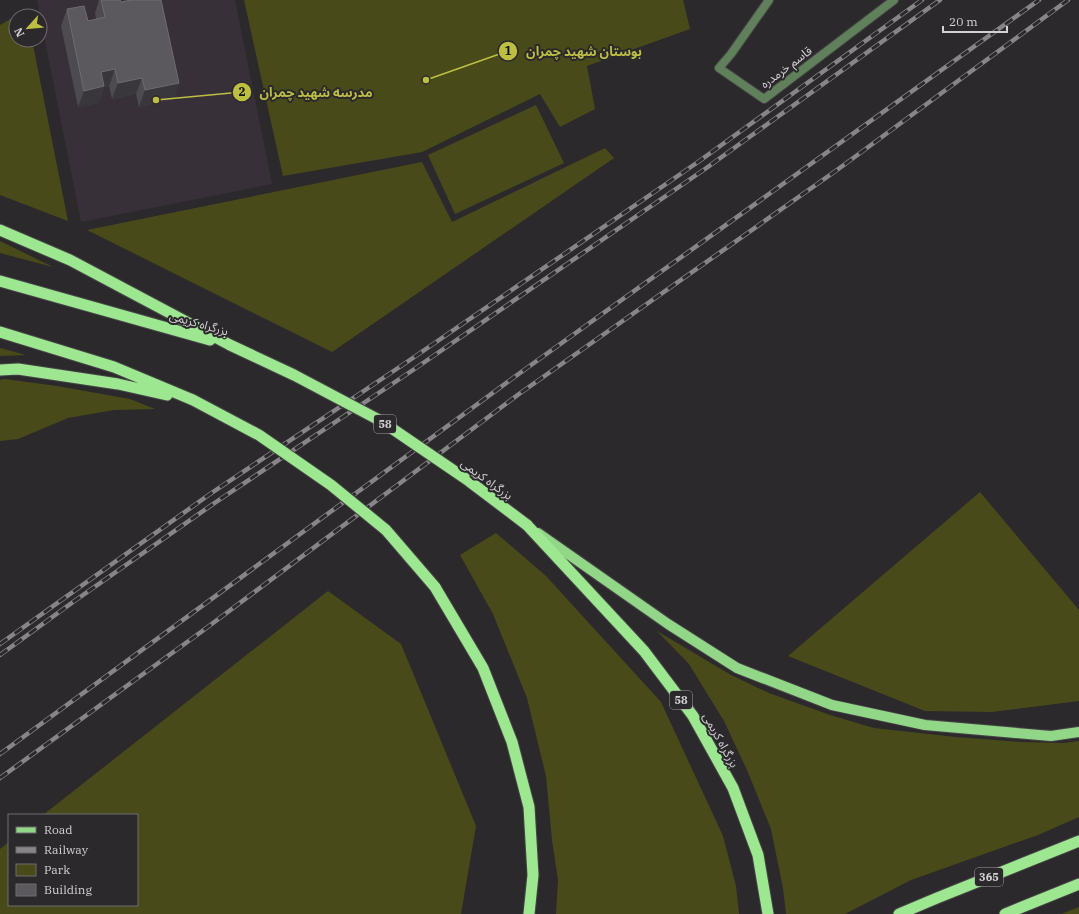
<svg xmlns="http://www.w3.org/2000/svg" width="1079" height="914" viewBox="0 0 1079 914" font-family="'IBM Plex Serif','Noto Sans Arabic',serif">
	<style>
		.built { fill: #373038 }
		.green { fill: #484b19 }
		.lines { fill: none; stroke-linecap: round; stroke-linejoin: round }
		.tertiary-casing { stroke: #474447; stroke-width: 10 }
		.primary-casing { stroke: #474447; stroke-width: 12 }
		.trunk-casing { stroke: #474447; stroke-width: 13 }
		.tertiary { stroke: #5f805a; stroke-width: 8 }
		.primary { stroke: #92d687; stroke-width: 10 }
		.trunk { stroke: #9ce790; stroke-width: 11 }
		.rail-casing { stroke: #878587; stroke-width: 4.5 }
		.rail { stroke: #2c292c; stroke-width: 3; stroke-dasharray: 9; stroke-linecap: butt }
		.trunk-bridge-casing { stroke: #474447; stroke-width: 13; stroke-linecap: butt }
		.trunk-bridge { stroke: #9ce790; stroke-width: 11 }
		.wall { fill: #4c4b4f }
		.shaded-wall { fill: #39373b }
		.building { fill: #5b595d; stroke: #6e6c70 }
		.labels { text-anchor: middle; dominant-baseline: central; stroke-width: 4; stroke-linejoin: round; paint-order: stroke }
		.shield { fill: #2c292c; stroke: #a19fa1; stroke-width: 1 }
		.shield-label { font-size: 11px; font-weight: bold; fill: #d3d1d3 }
		.street-label { font-size: 12px; fill: #d3d1d3; stroke: #2c292c }
		.leader { fill: none; stroke: #bdbf43; stroke-width: 1.5 }
		.callout-dot { fill: #bdbf43; stroke: #2c292c; stroke-width: 1.5 }
		.mark-label { font-size: 12px; text-anchor: middle; font-weight: bold; fill: #111 }
		.callout-label { font-size: 13px; text-anchor: middle; font-weight: bold; fill: #bdbf43; stroke: #2c292c; stroke-width: 4; stroke-linejoin: round; paint-order: stroke }
	</style>
	<rect width="100%" height="100%" fill="#2c292c"/>
	<!-- built -->
	<path class="built" d="M37,0H235L272,184L81,222Z"/>
	<!-- green -->
	<path class="green" d="M244,0H683L690,29L587,66L595,109L560,127L540,94L422,152L283,176Z
		M26,10L27,16H16V40H32L68,221L0,195V25Z
		M536,105L564,163L455,214L428,155Z
		M605,148L614,158L332,352L87,230L422,162L452,222Z
		M0,241L53,267L0,253Z
		M0,348L26,355L0,356Z
		M5,379L57,386L130,399L155,409L114,410L68,418L18,439L0,441V380Z
		M980,492L1079,610V701L992,712L925,711L788,656Z
		M496,533L546,576L661,702L723,836L736,886L739,914H556L558,880L552,840L546,776L527,698L493,614L460,555Z
		M328,591L401,644L476,826L461,914H0V849L9,842V905H137V815H43Z
		M657,631L731,675L769,693L830,715L874,728L956,737L1021,742L1064,743L1079,741V817L1038,835L911,880L845,914H786L783,888L771,829L747,770L724,721L689,664Z
		M1079,907V914H1061Z"/>
	<g class="lines">
		<defs>
			<path id="tertiary" d="M769,0L731,54L719,68L764,99L894,0"/>
			<path id="primary" d="M538,533L668,624L737,668L832,705L925,725L1051,736L1079,732"/>
			<path id="trunk" d="M0,230L70,260L230,345
				M0,281L210,340
				M0,332L114,367L193,400
				M0,370L18,369L118,384L167,395
				M527,525L644,651L693,716L733,788L758,855L768,914
				M435,587L483,668L512,742L529,807L533,875L529,914
				M899,914L937,898L1079,841
				M1005,914L1079,884"/>
		</defs>
		<!-- tertiary casing -->
		<use href="#tertiary" class="tertiary-casing"/>
		<!-- primary casing -->
		<use href="#primary" class="primary-casing"/>
		<!-- trunk casing -->
		<use href="#trunk" class="trunk-casing"/>
		<!-- tertiary -->
		<use href="#tertiary" class="tertiary"/>
		<!-- primary -->
		<use href="#primary" class="primary"/>
		<!-- trunk -->
		<use href="#trunk" class="trunk"/>
		<defs>
			<path id="rail" d="M0,644L210,494L407,362L698,162L922,0
				M0,655L73,602L216,502L413,370L705,169L940,0
				M0,754L513,378L1039,0
				M0,778L201,632L519,394L837,170L1068,0"/>
		</defs>
		<!-- rail casing -->
		<use href="#rail" class="rail-casing"/>
		<!-- rail -->
		<use href="#rail" class="rail"/>
		<defs>
			<path id="trunk-bridge" d="M230,345L294,375L381,421L469,481L527,525
				M193,400L259,435L331,485L386,530L435,587"/>
		</defs>
		<!-- trunk-bridge casing -->
		<use href="#trunk-bridge" class="trunk-bridge-casing"/>
		<!-- trunk-bridge -->
		<use href="#trunk-bridge" class="trunk-bridge"/>
	</g>
	<!-- wall -->
	<path class="wall" d="M99,0H120L121,2L127,1V0H161L179,83L173,99L139,107L136,94L112,99L109,86L104,87L98,103L78,107L61,26L67,9L88,21L96,19L95,13Z"/>
	<!-- shaded-wall -->
	<path class="shaded-wall" d="M115,69L109,86L104,87L98,103L78,107L84,91L101,72Z
		M142,78L136,94L112,99L118,83Z
		M179,83L173,99L139,107L145,90Z"/>
	<!-- building -->
	<path class="building" d="M101,0H120L121,2L131,0H161L179,83L145,90L142,78L118,83L115,69L101,72L104,86L84,91L67,9L84,6L88,21L105,17Z"/>
	<g class="labels">
		<!-- shield labels -->
		<g class="shield">
			<rect x="374" y="415" width="22" height="18" rx="3"/>
			<rect x="670" y="691" width="22" height="18" rx="3"/>
			<rect x="975" y="868" width="28" height="18" rx="3"/>
		</g>
		<g class="shield-label">
			<text x="385" y="424">58</text>
			<text x="681" y="700">58</text>
			<text x="989" y="877">365</text>
		</g>
		<!-- street labels -->
		<g class="street-label">
			<text transform="translate(786 67) rotate(-37)">قاسم خرمدره</text>
			<text transform="translate(199 323) rotate(16)">بزرگراه کریمی</text>
			<text transform="translate(487 479) rotate(36)">بزرگراه کریمی</text>
			<text transform="translate(721 740) rotate(61)">بزرگراه کریمی</text>
		</g>
	</g>
	<!-- callouts -->
	<path class="leader" d="M426 80L508 51M156 100L242 92"/>
	<g class="callout-dot">
		<circle cx="426" cy="80" r="4"/>
		<circle cx="156" cy="100" r="4"/>
		<circle cx="508" cy="51" r="10"/>
		<circle cx="242" cy="92" r="10"/>
	</g>
	<g class="mark-label">
		<text x="508" y="55">1</text>
		<text x="242" y="96">2</text>
	</g>
	<g class="callout-label">
		<text x="584" y="56">بوستان شهید چمران</text>
		<text x="316" y="97">مدرسه شهید چمران</text>
	</g>
	<!-- legend -->
	<rect x="8" y="814" width="130" height="92" fill="#2c292c" stroke="#6f6c6f"/>
	<rect x="16" y="827" width="20" height="6" fill="#92d687" stroke="#6f6c6f"/>
	<text x="44" y="834" font-size="12" fill="#d3d1d3">Road</text>
	<rect x="16" y="847" width="20" height="6" fill="#878587" stroke="#6f6c6f"/>
	<text x="44" y="854" font-size="12" fill="#d3d1d3">Railway</text>
	<rect x="16" y="864" width="20" height="12" fill="#484b19" stroke="#6f6c6f"/>
	<text x="44" y="874" font-size="12" fill="#d3d1d3">Park</text>
	<rect x="16" y="884" width="20" height="12" fill="#5b595d" stroke="#6f6c6f"/>
	<text x="44" y="894" font-size="12" fill="#d3d1d3">Building</text>
	<!-- north arrow -->
	<g transform="translate(28 28) rotate(243)"><circle r="19" fill="#2c292c" stroke="#6f6c6f"/>
	<path d="M0-3L7 15L0 10L-7 15Z" fill="#bdbf43"/>
	<text y="-6" font-size="11" font-weight="bold" text-anchor="middle" fill="#d3d1d3">N</text>
	</g>
	<!-- scale -->
	<path d="M943 26v6h64v-6" fill="none" stroke="#d3d1d3" stroke-width="2"/>
	<text x="949" y="26" font-size="12" fill="#d3d1d3" stroke="#2c292c" stroke-width="3" paint-order="stroke">20 m</text>
</svg>
